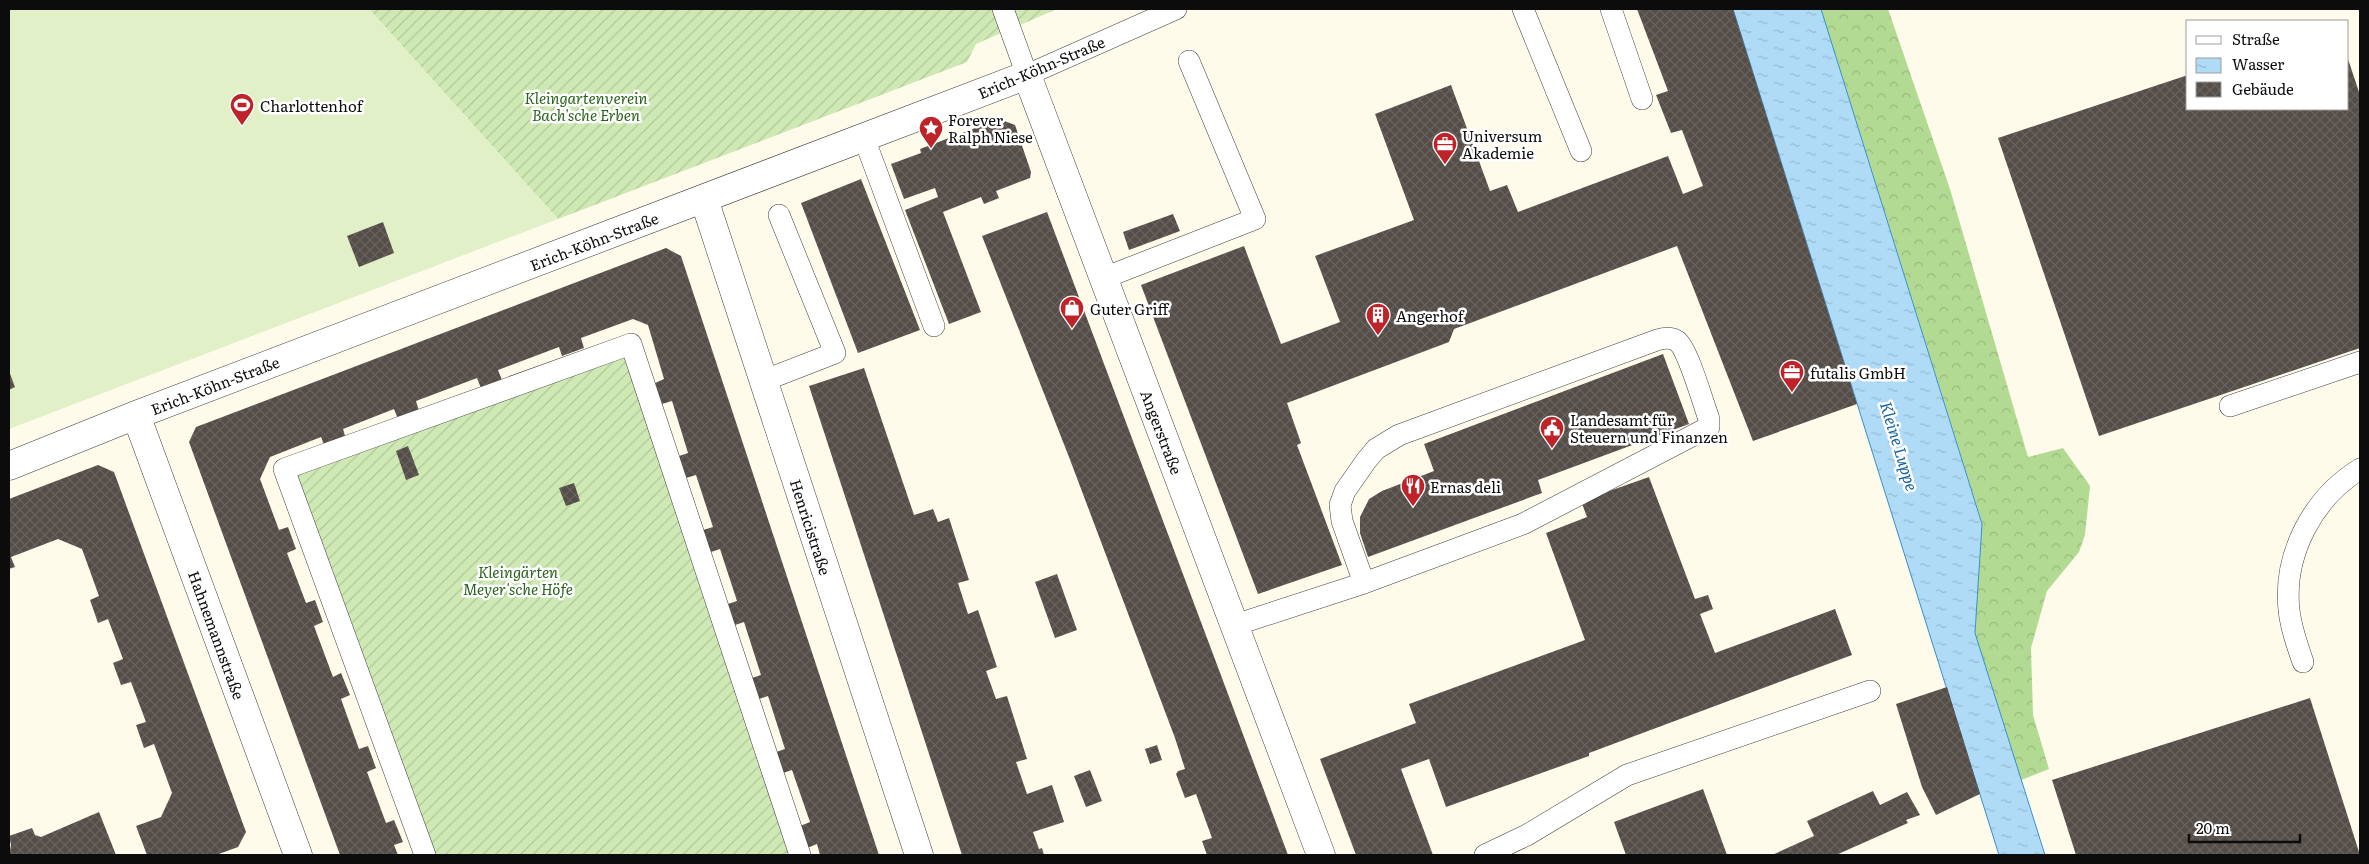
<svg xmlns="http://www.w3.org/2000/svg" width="2369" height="864" viewBox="0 0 2369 864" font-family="Literata,serif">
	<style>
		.forest { fill: url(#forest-crowns) }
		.garden { fill: url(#garden-furrows) }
		.pitch { fill: #e1f0c6 }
		.water { fill: url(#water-ripples); stroke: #3590ce }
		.building { fill: url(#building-cross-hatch) }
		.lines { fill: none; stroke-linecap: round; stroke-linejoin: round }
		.lane-casing { stroke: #3f3f3f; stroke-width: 22 }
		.street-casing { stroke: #3f3f3f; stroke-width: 29 }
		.lane { stroke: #fff; stroke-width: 21 }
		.street { stroke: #fff; stroke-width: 28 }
		.labels { text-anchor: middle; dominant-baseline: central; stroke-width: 5; stroke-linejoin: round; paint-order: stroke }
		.street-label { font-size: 15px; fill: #0c0c0c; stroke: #fff }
		.park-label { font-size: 15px; font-style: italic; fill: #2a631c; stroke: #fff }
		.poi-label { font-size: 15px; fill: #0c0c0c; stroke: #fff; text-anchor: start }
		.water-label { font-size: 16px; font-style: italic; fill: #14619e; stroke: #fff }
	</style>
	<defs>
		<pattern id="forest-crowns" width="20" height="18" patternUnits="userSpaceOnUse" patternTransform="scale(1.25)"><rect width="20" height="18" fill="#b3da93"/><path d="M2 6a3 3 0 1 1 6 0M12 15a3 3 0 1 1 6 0" fill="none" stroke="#99ba7e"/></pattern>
		<pattern id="garden-furrows" width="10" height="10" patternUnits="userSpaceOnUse" patternTransform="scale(1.25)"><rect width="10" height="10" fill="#cfe9b4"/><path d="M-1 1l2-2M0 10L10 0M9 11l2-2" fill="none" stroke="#b1c79a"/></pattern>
		<pattern id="water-ripples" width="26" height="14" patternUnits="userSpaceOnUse" patternTransform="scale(1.25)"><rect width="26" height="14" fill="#afdbf7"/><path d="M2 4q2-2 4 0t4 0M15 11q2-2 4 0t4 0" fill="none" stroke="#95bbd3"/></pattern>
		<pattern id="building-cross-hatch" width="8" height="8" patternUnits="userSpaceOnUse" patternTransform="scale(1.25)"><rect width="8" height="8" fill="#544d48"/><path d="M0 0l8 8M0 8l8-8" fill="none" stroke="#68625e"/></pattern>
	</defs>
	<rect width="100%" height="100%" fill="#fffbea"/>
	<!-- forest -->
	<path class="forest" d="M1821,9H1888L1950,189L2028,457L2063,448L2090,486L2085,535L2079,552L2047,591L2031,648L2033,715L2049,769L2021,780L1975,633L1982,523Z"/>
	<!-- garden -->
	<path class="garden" d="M369,9H1057L976,44L967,62L558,219Z
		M631,344L800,855H425L284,469Z"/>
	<!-- pitch -->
	<path class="pitch" d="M9,9H369L558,219L9,429Z"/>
	<!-- water -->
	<path class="water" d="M1733,9H1821L1982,524L1975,633L2045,855H1999Z"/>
	<!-- building -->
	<path class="building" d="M1637,9H1733L1857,404L1753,441L1677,246L1454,329L1449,342L1287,403L1301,443L1297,445L1342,565L1258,594L1141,285L1244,246L1281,344L1340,322L1315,256L1414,220L1375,114L1451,85L1490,191L1507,185L1518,212L1668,156L1683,194L1703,186L1682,130L1671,133L1656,95L1668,91Z
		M2348,59L2360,95V348L2099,436L1998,138L2188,75V109H2348Z
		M999,119L1015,125L1031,172L1030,178L996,191L999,198L984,204L981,197L943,212L981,312L949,324L905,210L938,197L935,188L904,199L891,164L921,153L920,149Z
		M861,179L920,330L858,353L801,203Z
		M1047,212L1225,686L1288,855H1207L1202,841L1212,838L1196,794L1185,798L1176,774L1178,771L1185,769L1175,738L1069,457L982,236Z
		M1173,214L1180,231L1129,250L1123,232Z
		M383,222L394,253L359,267L347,236Z
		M666,248L681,256L879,855H820L817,844L807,848L800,826L810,822L792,770L783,773L776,752L785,749L768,696L759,699L752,678L761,675L744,622L735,625L728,604L737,601L720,549L711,552L703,530L713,527L696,475L686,478L679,456L688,453L672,401L662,404L655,383L664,379L648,325L633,319L581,338L584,348L562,356L559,347L498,370L502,380L481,388L477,378L416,401L419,411L398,419L394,409L343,429L346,439L325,447L321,437L270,457L260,479L279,530L288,527L296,549L287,553L306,603L315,600L323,622L314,626L333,677L341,673L350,695L341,699L359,749L368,746L376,768L367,772L386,823L394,820L403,842L394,845L398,855H340L189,442L196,427Z
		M1663,354L1689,424L1538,480L1542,493L1368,557L1360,533V517L1369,499L1382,491L1434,471L1424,444Z
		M864,368L914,515L933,509L938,522L949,518L969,580L958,583L968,614L978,610L997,667L986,671L996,699L1007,696L1027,759L1016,762L1027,794L1052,785L1064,822L1033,832L1039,849L1042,848L1044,855H962L809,386Z
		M9,371L15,387L9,390Z
		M408,446L419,475L406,480L396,451Z
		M98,465L114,472L246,832L238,847L216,855H147L136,826L161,817L172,793L154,744L144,748L136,725L146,722L131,682L121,685L113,663L123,659L108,619L98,623L90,600L99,596L82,549L58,539L11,557L15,567L9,569V499Z
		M1649,477L1695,599L1708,595L1713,609L1700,614L1715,653L1835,609L1852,655L1589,753V756L1446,807L1429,759L1401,769L1433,855H1356L1320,759L1416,723L1409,704L1585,640L1546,533L1587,517L1581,501Z
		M574,483L580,501L566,506L559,488Z
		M1057,574L1077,630L1055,638L1035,582Z
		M1947,687L1980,794L1936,815L1922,787L1896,704Z
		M2310,698L2360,855H2076L2052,780Z
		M1157,745L1162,760L1150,764L1145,749Z
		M1090,770L1102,801L1086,807L1074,776Z
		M1703,789L1727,855H1626L1614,822Z
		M1873,791L1880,805L1907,792L1920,815L1906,820L1908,823L1836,855H1772L1814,836L1807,821Z
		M99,812L116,855H9L11,845L9,836L32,828L35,835L41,837Z"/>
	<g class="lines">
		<defs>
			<path id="lane" d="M1003,9L1027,75L1176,9
				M1523,9L1581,151
				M1611,9L1642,99
				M864,138L934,326
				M1104,278L1255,219L1189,61
				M763,381L835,353L779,215
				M2230,406L2360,362
				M1235,625L1364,583L1523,524L1709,427V419C1703,403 1688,349 1677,341C1671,337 1664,338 1657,340L1399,435L1376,449L1366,461L1345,491L1340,505L1342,521L1364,583
				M2303,662C2297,645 2291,628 2289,610C2283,554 2313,498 2360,469
				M425,855L284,469L631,344L800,855
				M1485,855L1527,835L1627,775L1870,691"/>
			<path id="street" d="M704,199L919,855
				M136,415L298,855
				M9,466L136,415L1027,75L1321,855"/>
		</defs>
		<!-- lane casing -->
		<use href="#lane" class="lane-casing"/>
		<!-- street casing -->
		<use href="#street" class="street-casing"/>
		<!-- lane -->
		<use href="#lane" class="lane"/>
		<!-- street -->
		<use href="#street" class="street"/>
	</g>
	<!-- icons -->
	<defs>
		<symbol id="stadium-pin" viewBox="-11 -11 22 30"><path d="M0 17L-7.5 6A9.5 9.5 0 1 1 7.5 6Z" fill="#bd2329" stroke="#fff"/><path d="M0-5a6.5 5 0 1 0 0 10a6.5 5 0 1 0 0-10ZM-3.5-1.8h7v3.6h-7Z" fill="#fff"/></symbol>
		<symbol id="sight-pin" viewBox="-11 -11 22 30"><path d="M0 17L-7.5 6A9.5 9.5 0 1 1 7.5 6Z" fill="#bd2329" stroke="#fff"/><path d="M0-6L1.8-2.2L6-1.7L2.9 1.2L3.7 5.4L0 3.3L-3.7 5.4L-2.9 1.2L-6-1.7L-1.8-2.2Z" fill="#fff"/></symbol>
		<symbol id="office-pin" viewBox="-11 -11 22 30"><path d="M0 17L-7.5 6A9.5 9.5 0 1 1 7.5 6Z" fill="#bd2329" stroke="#fff"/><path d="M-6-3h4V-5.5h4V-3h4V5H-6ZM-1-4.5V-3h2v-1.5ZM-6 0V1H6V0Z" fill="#fff"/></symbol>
		<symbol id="shop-pin" viewBox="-11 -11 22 30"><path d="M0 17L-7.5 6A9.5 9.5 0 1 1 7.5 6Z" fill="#bd2329" stroke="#fff"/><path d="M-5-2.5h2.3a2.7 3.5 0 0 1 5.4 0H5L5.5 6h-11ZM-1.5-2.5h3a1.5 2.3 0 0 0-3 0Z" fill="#fff"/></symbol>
		<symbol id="building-pin" viewBox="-11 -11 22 30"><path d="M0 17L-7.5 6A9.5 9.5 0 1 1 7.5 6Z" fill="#bd2329" stroke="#fff"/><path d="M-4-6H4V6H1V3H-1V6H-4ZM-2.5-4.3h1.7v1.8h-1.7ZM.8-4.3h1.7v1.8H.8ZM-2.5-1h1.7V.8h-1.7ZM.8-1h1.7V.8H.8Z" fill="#fff"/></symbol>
		<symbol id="civic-pin" viewBox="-11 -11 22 30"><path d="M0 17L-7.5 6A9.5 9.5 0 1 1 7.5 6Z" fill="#bd2329" stroke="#fff"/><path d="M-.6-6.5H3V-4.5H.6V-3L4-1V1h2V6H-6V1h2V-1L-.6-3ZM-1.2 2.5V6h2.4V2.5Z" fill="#fff"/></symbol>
		<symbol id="restaurant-pin" viewBox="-11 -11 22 30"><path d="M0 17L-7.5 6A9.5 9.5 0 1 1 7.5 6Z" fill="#bd2329" stroke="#fff"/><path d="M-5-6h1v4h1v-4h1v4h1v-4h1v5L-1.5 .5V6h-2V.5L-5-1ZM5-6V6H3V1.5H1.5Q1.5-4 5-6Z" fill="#fff"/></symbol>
	</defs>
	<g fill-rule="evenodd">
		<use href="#stadium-pin" x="228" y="91" width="28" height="38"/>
		<use href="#sight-pin" x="917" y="114" width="28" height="38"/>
		<use href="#office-pin" x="1431" y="130" width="28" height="38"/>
		<use href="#shop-pin" x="1058" y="294" width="28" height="38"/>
		<use href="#building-pin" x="1364" y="301" width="28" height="38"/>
		<use href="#office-pin" x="1778" y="358" width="28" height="38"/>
		<use href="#civic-pin" x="1538" y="414" width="28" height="38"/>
		<use href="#restaurant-pin" x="1399" y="472" width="28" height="38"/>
	</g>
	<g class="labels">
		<!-- street labels -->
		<g class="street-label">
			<text transform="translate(1041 67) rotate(-23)">Erich-Köhn-Straße</text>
			<text transform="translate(594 241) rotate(-21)">Erich-Köhn-Straße</text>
			<text transform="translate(215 385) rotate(-21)">Erich-Köhn-Straße</text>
			<text transform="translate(1162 432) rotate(69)">Angerstraße</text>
			<text transform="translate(811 527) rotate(72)">Henricistraße</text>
			<text transform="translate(217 635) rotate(70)">Hahnemannstraße</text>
		</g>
		<!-- park labels -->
		<g class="park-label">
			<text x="586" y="97">Kleingartenverein<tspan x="586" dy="17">Bach'sche Erben</tspan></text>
			<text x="518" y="571">Kleingärten<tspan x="518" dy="17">Meyer'sche Höfe</tspan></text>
		</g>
		<!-- poi labels -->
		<g class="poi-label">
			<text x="260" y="105">Charlottenhof</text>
			<text x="948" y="119">Forever<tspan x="948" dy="17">Ralph Niese</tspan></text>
			<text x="1462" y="135">Universum<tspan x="1462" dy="17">Akademie</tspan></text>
			<text x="1090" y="308">Guter Griff</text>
			<text x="1396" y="315">Angerhof</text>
			<text x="1810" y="372">futalis GmbH</text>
			<text x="1570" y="419">Landesamt für<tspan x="1570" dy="17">Steuern und Finanzen</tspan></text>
			<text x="1430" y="486">Ernas deli</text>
		</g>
		<!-- water labels -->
		<g class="water-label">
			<text transform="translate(1900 446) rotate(73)">Kleine Luppe</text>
		</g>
	</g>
	<!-- border -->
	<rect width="2369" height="864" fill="none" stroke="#0c0c0c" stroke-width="20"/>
	<!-- legend -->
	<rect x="2186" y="20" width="162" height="90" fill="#ffffff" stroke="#9e9e9e"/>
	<rect x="2196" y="36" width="25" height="8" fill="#ffffff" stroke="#9e9e9e"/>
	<text x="2232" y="45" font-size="15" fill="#0c0c0c">Straße</text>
	<rect x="2196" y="58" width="25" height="15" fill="url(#water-ripples)" stroke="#9e9e9e"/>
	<text x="2232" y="70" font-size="15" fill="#0c0c0c">Wasser</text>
	<rect x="2196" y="82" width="25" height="15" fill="url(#building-cross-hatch)" stroke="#9e9e9e"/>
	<text x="2232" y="95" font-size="15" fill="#0c0c0c">Gebäude</text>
	<!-- scale -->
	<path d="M2189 834v8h111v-8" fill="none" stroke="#0c0c0c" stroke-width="2.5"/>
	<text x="2196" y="834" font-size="15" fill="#0c0c0c" stroke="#ffffff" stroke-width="4" paint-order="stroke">20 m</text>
</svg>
